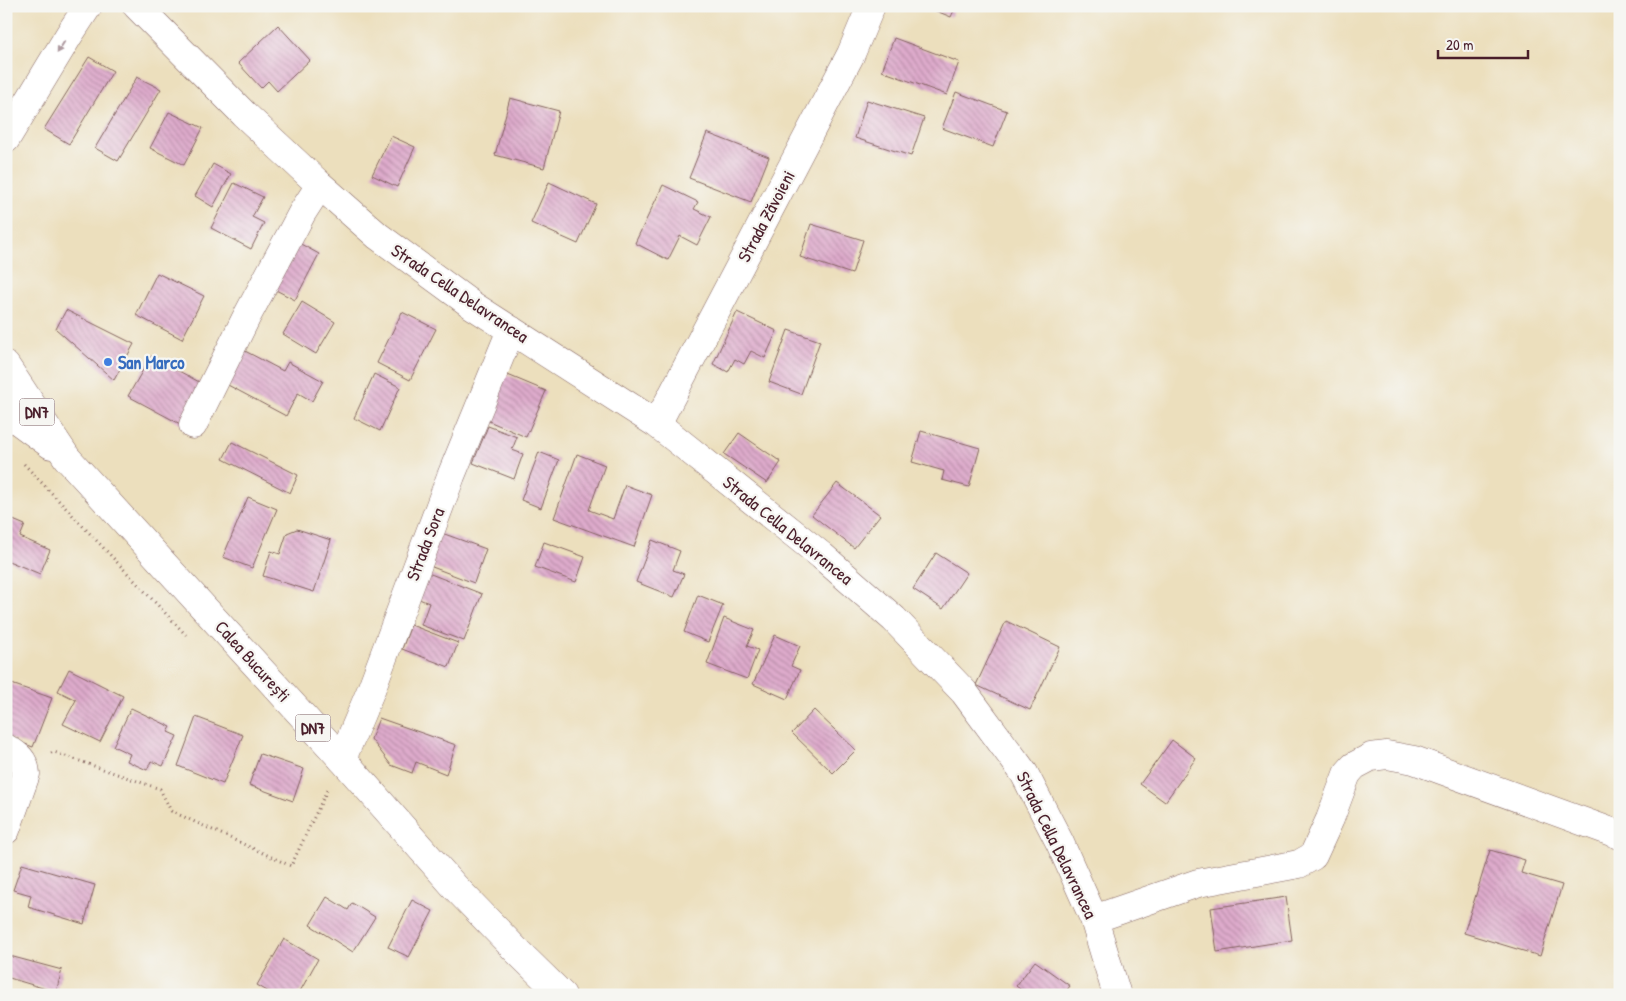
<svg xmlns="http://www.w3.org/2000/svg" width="1626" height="1001" viewBox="0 0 1626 1001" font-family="'Patrick Hand',sans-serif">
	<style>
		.building { fill: url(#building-back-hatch) }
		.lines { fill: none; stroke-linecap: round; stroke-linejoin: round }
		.minor-casing { stroke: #83625e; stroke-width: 29 }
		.highway-casing { stroke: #83625e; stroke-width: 29 }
		.path { stroke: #83625e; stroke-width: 3; stroke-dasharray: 1 4; stroke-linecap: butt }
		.minor { stroke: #fff; stroke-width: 28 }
		.highway { stroke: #fff; stroke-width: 28 }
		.oneway { fill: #ae9aa0 }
		.shop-dot { fill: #3f7fe0; stroke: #f6f6f2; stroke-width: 2 }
		.labels { text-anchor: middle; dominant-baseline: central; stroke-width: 4.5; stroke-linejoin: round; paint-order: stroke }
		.shield { fill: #f6f6f2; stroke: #7e6067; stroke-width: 1 }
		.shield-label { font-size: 16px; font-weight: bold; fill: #4a1f2b }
		.street-label { font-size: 18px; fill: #4a1f2b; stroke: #f6f6f2 }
		.shop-label { font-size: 18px; font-weight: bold; fill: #366cbe; stroke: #f6f6f2; text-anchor: start }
	</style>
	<defs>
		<pattern id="building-back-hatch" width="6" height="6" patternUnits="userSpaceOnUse" patternTransform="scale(1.25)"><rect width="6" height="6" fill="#deabcc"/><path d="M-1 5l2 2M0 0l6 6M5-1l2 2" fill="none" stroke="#b68ba6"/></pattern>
	</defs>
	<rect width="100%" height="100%" fill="#f6f6f2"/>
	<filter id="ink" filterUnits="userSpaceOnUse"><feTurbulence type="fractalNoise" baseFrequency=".02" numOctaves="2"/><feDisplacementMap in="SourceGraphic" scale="10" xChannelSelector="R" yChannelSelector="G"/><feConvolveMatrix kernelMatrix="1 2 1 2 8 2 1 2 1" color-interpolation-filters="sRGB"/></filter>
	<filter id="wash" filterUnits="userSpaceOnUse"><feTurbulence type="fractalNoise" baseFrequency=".0096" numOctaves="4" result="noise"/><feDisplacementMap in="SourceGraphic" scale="20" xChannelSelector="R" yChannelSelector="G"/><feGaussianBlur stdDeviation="1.12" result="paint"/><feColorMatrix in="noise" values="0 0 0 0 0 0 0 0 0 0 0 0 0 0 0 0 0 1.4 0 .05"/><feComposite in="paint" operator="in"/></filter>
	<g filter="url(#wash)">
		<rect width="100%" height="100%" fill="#ecdfbd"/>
		<g id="blocks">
			<!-- building -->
			<path class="building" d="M924,6H956L951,17Z
				M278,25L310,60L277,91L268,81L261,88L238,63Z
				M894,38L959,62L947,95L882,71Z
				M89,57L113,71L69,144L44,129Z
				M137,77L161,89L118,161L95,148Z
				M956,92L1007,111L993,147L942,128Z
				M510,98L559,111L544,168L495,155Z
				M867,100L924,118L911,156L855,138Z
				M169,112L203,128L184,165L150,148Z
				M707,133L769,157L751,202L689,178Z
				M391,136L415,147L397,187L372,175Z
				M213,164L231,174L213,207L195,196Z
				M549,182L596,204L578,244L531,223Z
				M234,183L263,197L252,217L264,223L251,249L211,228Z
				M663,185L698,202L694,209L711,217L697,245L680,236L668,260L635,243Z
				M811,224L863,240L852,274L800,257Z
				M297,242L319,254L295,300L272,288Z
				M157,273L204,296L182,339L136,315Z
				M302,302L335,322L316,354L283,334Z
				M66,310L134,344L114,380L56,329Z
				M402,312L436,329L410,380L377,363Z
				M737,312L777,331L765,358L751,351L744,364L735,359L728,372L713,364Z
				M788,330L820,341L801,394L769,382Z
				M245,351L283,371L288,362L323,381L312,401L298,393L286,416L226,384Z
				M151,356L203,384L182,425L128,396Z
				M503,373L546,391L526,437L484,419Z
				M374,374L400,387L380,431L354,418Z
				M488,426L517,437L512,450L523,454L514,479L473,463Z
				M921,431L980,448L969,487L942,480L944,471L912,462Z
				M739,433L781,462L767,483L724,454Z
				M232,442L298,475L290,493L223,459Z
				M539,452L559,460L541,508L521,500Z
				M577,454L605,465L589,510L613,519L625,485L652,495L634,547L554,518Z
				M837,483L880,515L854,548L812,515Z
				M248,497L277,509L252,568L223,557Z
				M6,517L25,525L20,537L50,550L40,574L6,560Z
				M297,529L331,540L314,592L263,576L271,551L280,554L287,533Z
				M439,532L486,549L474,583L427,565Z
				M652,540L680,551L673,570L684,574L674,597L636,582Z
				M544,542L585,557L576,582L535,567Z
				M936,553L967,573L943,609L913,589Z
				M423,571L482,594L464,641L421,625L429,603L414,597Z
				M698,595L723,605L708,642L684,632Z
				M724,618L754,630L747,646L758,650L747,679L707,664Z
				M1006,621L1060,647L1030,710L976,685Z
				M411,625L458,643L449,667L402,649Z
				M775,635L800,646L791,666L800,670L787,699L753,684Z
				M69,669L123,696L100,742L63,724L76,700L58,691Z
				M6,682L52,698L33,747L6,737Z
				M131,708L171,727L168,732L177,736L163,766L151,761L147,770L127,761L130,754L113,746Z
				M814,710L856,750L833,773L792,733Z
				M196,717L243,735L223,784L178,766Z
				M379,718L456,745L446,774L416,762L412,773L391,765L371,739Z
				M1172,740L1196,758L1165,802L1140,784Z
				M260,754L304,769L293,801L249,785Z
				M1490,850L1525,860L1521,873L1562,885L1540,956L1464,933Z
				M22,864L95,885L84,924L28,907L31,895L13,890Z
				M327,897L348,910L352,903L375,917L353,952L310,925Z
				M1286,897L1292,940L1217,952L1211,908Z
				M412,900L433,911L409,957L388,947Z
				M284,939L318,959L298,995H274L257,985Z
				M6,955L62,970L56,992L6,977Z
				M1035,961L1070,986L1063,995H1028L1016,986Z"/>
		</g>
	</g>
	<g filter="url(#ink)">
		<use href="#blocks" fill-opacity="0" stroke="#83625e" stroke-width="1"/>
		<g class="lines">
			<defs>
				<path id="minor" d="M137,6L244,114L320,185L378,236L472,305L657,424L822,556L894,619L964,692L1024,773L1060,843L1094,919L1117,995
					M6,139L69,35L88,6
					M657,424L851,54L871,6
					M193,425L246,318L302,213L320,185
					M6,748C18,755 25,760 26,774L6,830
					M342,759L371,690L451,476L511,330
					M1094,919L1198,883L1299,864L1313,856L1330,819L1347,774L1354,766L1371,757L1387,755L1414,760L1620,835"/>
				<path id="highway" d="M6,366L67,458L342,759L455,887L517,951L562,995
					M6,412L51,445"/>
			</defs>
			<!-- minor casing -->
			<use href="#minor" class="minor-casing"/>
			<!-- highway casing -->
			<use href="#highway" class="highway-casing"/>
			<!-- path -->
			<path class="path" d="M24,464L186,635
				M51,753L54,752L160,789L171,811L291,866L328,788"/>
			<!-- minor -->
			<use href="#minor" class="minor"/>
			<!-- highway -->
			<use href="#highway" class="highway"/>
		</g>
		<!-- one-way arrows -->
		<defs><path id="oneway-solid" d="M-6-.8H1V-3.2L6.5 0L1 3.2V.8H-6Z" transform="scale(1.25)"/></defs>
		<use class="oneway" href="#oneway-solid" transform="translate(61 47) rotate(122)"/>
	</g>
	<!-- markers -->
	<circle class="shop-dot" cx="108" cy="362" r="5"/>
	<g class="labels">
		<!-- shield labels -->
		<g class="shield">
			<rect x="19.5" y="398.5" width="35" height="27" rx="4"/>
			<rect x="295.5" y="714.5" width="35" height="27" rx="4"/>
		</g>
		<g class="shield-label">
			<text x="37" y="412">DN7</text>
			<text x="313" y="728">DN7</text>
		</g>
		<!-- street labels -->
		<g class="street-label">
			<text transform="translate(766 216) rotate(-62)">Strada Zăvoieni</text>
			<text transform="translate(460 293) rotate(34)">Strada Cella Delavrancea</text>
			<text transform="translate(788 530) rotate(39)">Strada Cella Delavrancea</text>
			<text transform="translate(425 544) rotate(-69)">Strada Sora</text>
			<text transform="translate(253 661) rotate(48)">Calea București</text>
			<text transform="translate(1057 845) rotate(64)">Strada Cella Delavrancea</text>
		</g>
		<!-- shop labels -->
		<g class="shop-label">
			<text x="118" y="362">San Marco</text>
		</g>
	</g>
	<!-- margin -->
	<rect width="1626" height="1001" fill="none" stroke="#f6f6f2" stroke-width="25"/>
	<!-- scale -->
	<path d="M1438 50v8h90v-8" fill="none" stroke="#4a1f2b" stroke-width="2.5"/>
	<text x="1446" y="50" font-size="15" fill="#4a1f2b" stroke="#f6f6f2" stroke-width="4" paint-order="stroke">20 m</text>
</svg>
